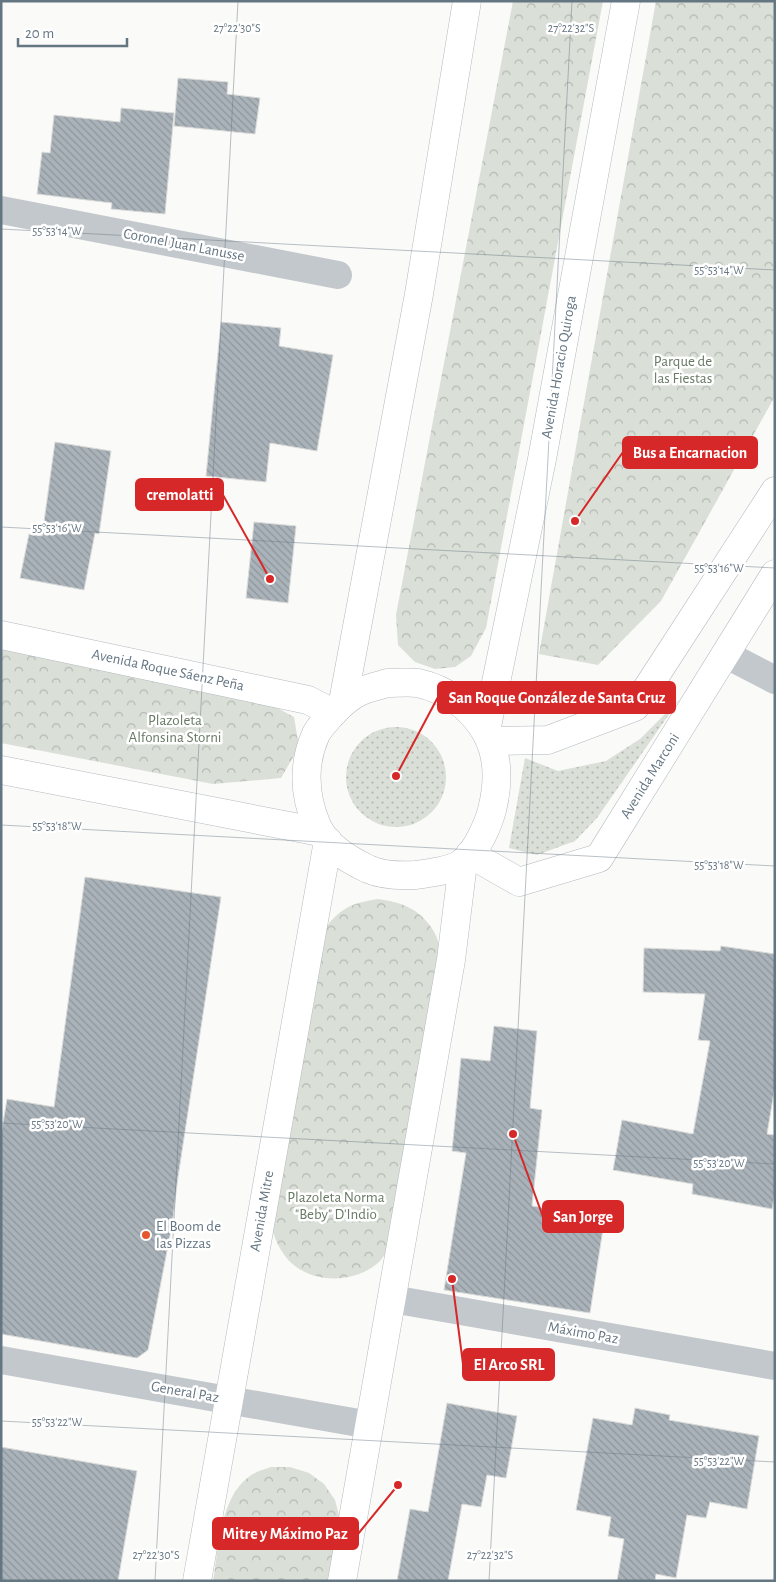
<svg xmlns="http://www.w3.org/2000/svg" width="776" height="1582" viewBox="0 0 776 1582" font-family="'Alegreya Sans',sans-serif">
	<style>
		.grass { fill: url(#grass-dots) }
		.forest { fill: url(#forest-crowns) }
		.building { fill: url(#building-back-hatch); stroke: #dcdcda }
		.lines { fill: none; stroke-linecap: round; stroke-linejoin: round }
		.secondary-casing { stroke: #b3babf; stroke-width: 29 }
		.primary-casing { stroke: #b5babe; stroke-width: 29 }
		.minor { stroke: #c3c8cc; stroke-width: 28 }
		.secondary { stroke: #fff; stroke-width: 28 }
		.primary { stroke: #fff; stroke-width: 28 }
		.ticks { fill: none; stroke: #657683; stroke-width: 1; stroke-opacity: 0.45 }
		.poi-dot { fill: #e4572e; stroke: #fff; stroke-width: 2 }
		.labels { text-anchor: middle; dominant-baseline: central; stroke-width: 5; stroke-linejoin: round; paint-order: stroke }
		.street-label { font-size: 15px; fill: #657683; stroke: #fff }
		.park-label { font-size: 15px; fill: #687a64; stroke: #fff }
		.poi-label { font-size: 15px; fill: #657683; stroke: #fff; text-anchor: start }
		.ticks-label { font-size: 12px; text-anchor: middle; fill: #657683; stroke: #fff; stroke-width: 5; stroke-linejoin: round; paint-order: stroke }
		.leader { fill: none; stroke: #d62828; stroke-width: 2 }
		.callout-dot { fill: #d62828; stroke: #fff; stroke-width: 2 }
		.callout { fill: #d62828; stroke: #d62828; stroke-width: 2 }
		.callout-label { font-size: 16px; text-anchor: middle; font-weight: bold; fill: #fff }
	</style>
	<defs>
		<pattern id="grass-dots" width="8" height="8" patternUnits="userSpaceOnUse" patternTransform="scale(1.25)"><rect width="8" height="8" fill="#dadfd7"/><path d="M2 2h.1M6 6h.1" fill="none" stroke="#b4b9b4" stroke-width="1.8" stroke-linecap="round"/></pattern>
		<pattern id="forest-crowns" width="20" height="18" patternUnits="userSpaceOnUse" patternTransform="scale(1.25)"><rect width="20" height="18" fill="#dadfd7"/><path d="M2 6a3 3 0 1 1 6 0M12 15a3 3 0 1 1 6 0" fill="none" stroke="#b4b9b4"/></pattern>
		<pattern id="building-back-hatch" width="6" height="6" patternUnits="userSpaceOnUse" patternTransform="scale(1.25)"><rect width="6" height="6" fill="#aab3b9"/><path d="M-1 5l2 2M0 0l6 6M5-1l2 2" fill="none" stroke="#8e969c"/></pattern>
	</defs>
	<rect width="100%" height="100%" fill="#fafaf8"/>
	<!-- grass -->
	<path class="grass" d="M679,700L597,818L575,841L537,855L509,848L525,758L558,771L606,761L640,739Z
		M346 777a50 50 0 1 1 100 0a50 50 0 1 1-100 0Z"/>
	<!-- forest -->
	<path class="forest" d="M513,1H603L486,628L471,656L455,667L435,669L415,662L398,645L396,615Z
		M656,1H775V396L661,601L598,665L539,654Z
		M1,647L253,695L294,717L299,747L281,778L213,784L1,743Z
		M377,899C401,902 419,908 433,930C437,936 439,945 442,952L392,1245C388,1250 384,1256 380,1261C355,1285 307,1285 285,1256C277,1245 273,1234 270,1221L322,932C340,909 348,904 377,899Z
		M271,1467H290L309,1473L324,1484L335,1500L340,1519L329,1581H213C219,1546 220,1494 253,1474C258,1471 265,1469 271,1467Z"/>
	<!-- building -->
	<path class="building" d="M178,78L228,82L227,94L260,98L255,134L174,126Z
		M121,108L174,113L165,214L111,209L112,203L37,194L42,152L50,153L54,115L120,122Z
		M221,322L281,328L279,346L333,355L317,451L270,443L266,482L206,476Z
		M55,442L111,451L99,534L95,533L84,590L20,578L29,534L42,536Z
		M254,522L296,526L288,603L246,598Z
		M85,877L221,897L178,1177L172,1225L148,1350L137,1358L1,1334V1135L7,1099L54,1107Z
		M721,946L775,954V1086L767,1134L775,1135V1193L772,1209L692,1194L693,1184L613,1170L622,1120L693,1134L710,1041L698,1040L705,994L643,992L644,948L720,951Z
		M494,1026L537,1031L530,1108L542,1110L532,1206L605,1216L590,1313L444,1290L466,1153L452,1151L461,1058L490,1061Z
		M447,1403L517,1416L506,1478L487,1475L481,1507L462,1504L448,1581H397L410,1509L428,1512Z
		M635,1408L670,1415L669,1420L759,1436L747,1509L710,1502L706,1518L687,1515L676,1578L656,1574L655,1581H617L624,1539L608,1536L611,1517L576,1510L593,1418L632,1425Z
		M1,1447L137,1471L118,1581H1Z"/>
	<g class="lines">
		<defs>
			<path id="secondary" d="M1,635L308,700L333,713
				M491,741L548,740L635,707L775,491
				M1,770L320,832
				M470,854L519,882L599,858L775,574"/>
			<path id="primary" d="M387,683C397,683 408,682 418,683C432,686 447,693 459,702C495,730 503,766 492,810C488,825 476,852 463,862C453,871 429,873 416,875C400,876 382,875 368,869C349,860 326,846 317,826C304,795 302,765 316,734C319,728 325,722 330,716C338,707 347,698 359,692C367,688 378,686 387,683Z
				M343,702L419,294L467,1
				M486,731L542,459L626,1
				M197,1581L328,841
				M342,1581L451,960L463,863"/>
		</defs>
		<!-- secondary casing -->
		<use href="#secondary" class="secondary-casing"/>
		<!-- primary casing -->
		<use href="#primary" class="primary-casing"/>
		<!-- minor -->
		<path class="minor" d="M1,210L338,275
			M725,654L775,680
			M392,1299L775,1366
			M1,1360L370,1425"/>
		<!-- secondary -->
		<use href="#secondary" class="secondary"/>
		<!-- primary -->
		<use href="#primary" class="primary"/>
	</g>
	<!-- ticks -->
	<path class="ticks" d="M1,229L775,270M1,527L775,568M1,825L775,866M1,1123L775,1164M1,1421L775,1462M155,1581L238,1M489,1581L572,1"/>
	<!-- markers -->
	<circle class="poi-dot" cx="146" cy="1235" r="5"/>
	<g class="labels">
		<!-- street labels -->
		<g class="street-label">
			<text transform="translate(184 245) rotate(11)">Coronel Juan Lanusse</text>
			<text transform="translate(559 367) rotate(-80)">Avenida Horacio Quiroga</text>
			<text transform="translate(168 670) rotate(12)">Avenida Roque Sáenz Peña</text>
			<text transform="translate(650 776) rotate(-58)">Avenida Marconi</text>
			<text transform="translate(262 1211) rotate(-80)">Avenida Mitre</text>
			<text transform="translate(583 1333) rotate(10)">Máximo Paz</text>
			<text transform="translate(185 1392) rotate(10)">General Paz</text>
		</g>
		<!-- park labels -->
		<g class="park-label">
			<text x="683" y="361">Parque de<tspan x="683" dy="17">las Fiestas</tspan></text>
			<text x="175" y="720">Plazoleta<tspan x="175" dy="17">Alfonsina Storni</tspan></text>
			<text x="336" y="1197">Plazoleta Norma<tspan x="336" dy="17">"Beby" D'Indio</tspan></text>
		</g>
		<!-- poi labels -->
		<g class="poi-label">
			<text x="156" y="1226">El Boom de<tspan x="156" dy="17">las Pizzas</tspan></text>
		</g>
	</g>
	<g class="ticks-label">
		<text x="237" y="32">27°22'30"S</text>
		<text x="571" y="32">27°22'32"S</text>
		<text x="57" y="235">55°53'14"W</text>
		<text x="719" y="274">55°53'14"W</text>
		<text x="57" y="532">55°53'16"W</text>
		<text x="719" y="572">55°53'16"W</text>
		<text x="57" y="830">55°53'18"W</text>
		<text x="719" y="869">55°53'18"W</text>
		<text x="57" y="1128">55°53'20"W</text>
		<text x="719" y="1167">55°53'20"W</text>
		<text x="57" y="1426">55°53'22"W</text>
		<text x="719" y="1465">55°53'22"W</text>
		<text x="156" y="1559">27°22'30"S</text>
		<text x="490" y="1559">27°22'32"S</text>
	</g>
	<!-- callouts -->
	<path class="leader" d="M575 521L623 452M270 579L223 495M396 776L438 697M513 1134L543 1217M452 1279L463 1364M398 1485L358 1534"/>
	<g class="callout-dot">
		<circle cx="575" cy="521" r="5"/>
		<circle cx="270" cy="579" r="5"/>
		<circle cx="396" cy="776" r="5"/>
		<circle cx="513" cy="1134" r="5"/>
		<circle cx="452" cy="1279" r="5"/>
		<circle cx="398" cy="1485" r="5"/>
	</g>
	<g class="callout">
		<rect x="623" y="437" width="134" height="31" rx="5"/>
		<rect x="136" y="479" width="87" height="31" rx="5"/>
		<rect x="438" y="682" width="237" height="31" rx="5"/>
		<rect x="543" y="1201" width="80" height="31" rx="5"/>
		<rect x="463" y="1349" width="91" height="31" rx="5"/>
		<rect x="213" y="1518" width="145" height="31" rx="5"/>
	</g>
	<g class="callout-label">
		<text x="690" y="458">Bus a Encarnacion</text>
		<text x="180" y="500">cremolatti</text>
		<text x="557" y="703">San Roque González de Santa Cruz</text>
		<text x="583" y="1222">San Jorge</text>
		<text x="509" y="1370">El Arco SRL</text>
		<text x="285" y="1539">Mitre y Máximo Paz</text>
	</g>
	<!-- border -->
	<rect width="776" height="1582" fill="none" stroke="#657683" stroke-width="5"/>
	<!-- scale -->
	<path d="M18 38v8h109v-8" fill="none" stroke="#657683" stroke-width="2.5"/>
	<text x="25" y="38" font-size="15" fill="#657683" stroke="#ffffff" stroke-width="4" paint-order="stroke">20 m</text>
</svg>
